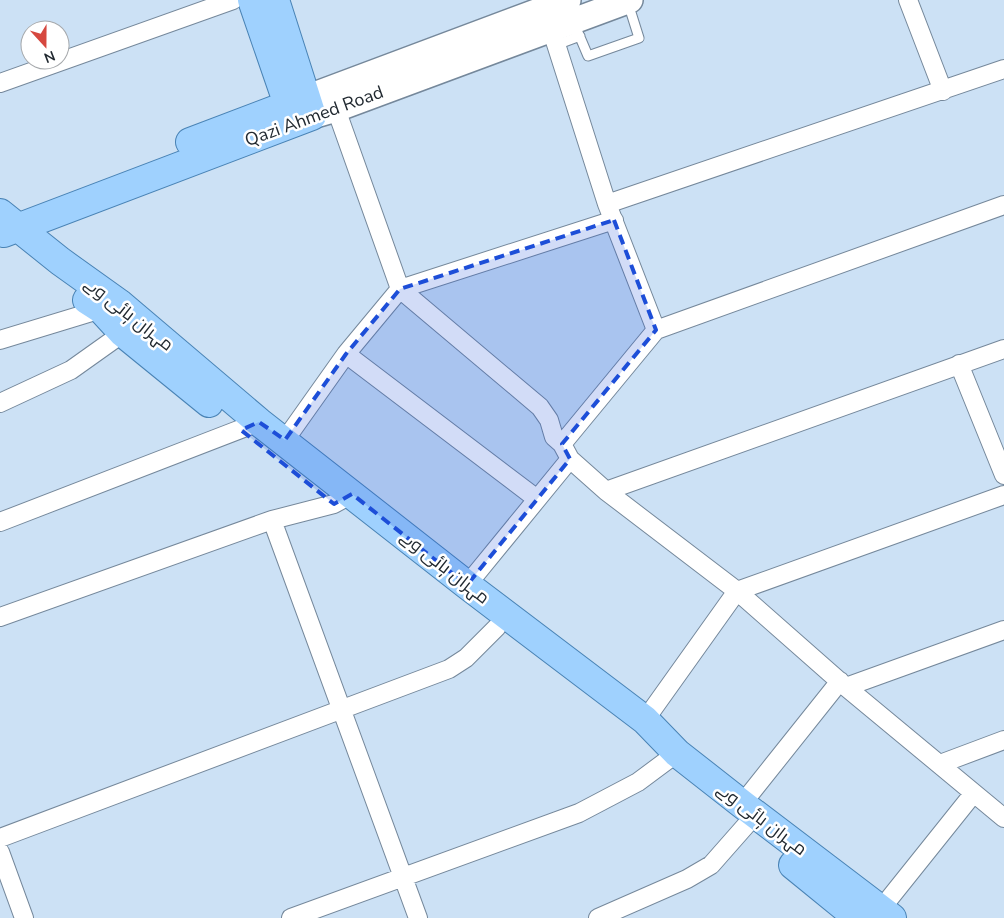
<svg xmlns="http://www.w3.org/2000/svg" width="1004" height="918" viewBox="0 0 1004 918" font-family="'Nunito Sans',Cairo,sans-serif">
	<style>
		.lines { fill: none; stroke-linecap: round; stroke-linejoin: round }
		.service-casing { stroke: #75889b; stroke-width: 11 }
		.minor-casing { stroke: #75889b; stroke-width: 20 }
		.secondary-casing { stroke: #75889b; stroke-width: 28 }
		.primary-casing { stroke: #4983b5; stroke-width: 30 }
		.service { stroke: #fff; stroke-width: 9 }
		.minor { stroke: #fff; stroke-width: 18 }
		.secondary { stroke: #fff; stroke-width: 25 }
		.primary { stroke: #9fd1fe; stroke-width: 28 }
		.marked { fill: #1d4ed8; fill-opacity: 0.2; stroke: #1d4ed8; stroke-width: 4; stroke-dasharray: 10 6; stroke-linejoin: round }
		.labels { text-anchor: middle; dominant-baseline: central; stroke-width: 5; stroke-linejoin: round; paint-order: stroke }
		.street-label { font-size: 18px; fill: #212930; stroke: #fff }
	</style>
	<rect width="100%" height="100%" fill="#cce1f5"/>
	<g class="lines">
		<defs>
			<path id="service" d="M574,23L588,56L639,38L628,3
				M556,45L580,36"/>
			<path id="minor" d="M908,0L943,91
				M548,19L607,204L656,330
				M0,83L233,0
				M336,109L400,289L540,407L549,420L554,437L562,444L570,459L606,491L737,591L846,687L1004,818
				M607,204L1004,69
				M0,340L105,308
				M346,354L537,499
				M959,364L1004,475
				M0,403L71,370L123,333
				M285,440L346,354L400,289L614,220
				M562,444L656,330L1004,205
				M606,491L1004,349
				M272,520L418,918
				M0,522L259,422
				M467,585L570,459
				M0,617L272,520L334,504L352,494
				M846,687L1004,630
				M645,720L737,591L1004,495
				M940,764L1004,740
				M742,804L840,681
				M0,838L449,669L466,658L497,627
				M0,852L24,918
				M291,918L579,813L638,782L677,753
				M598,918L687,879L711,865L755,815
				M877,918L881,909L973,794"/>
			<path id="secondary" d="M306,98L568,0
				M312,116L336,109L630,0"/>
			<path id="primary" d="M252,0L294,122
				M190,142L306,98
				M0,213L60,261L120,304L259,422L467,585L645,720L677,753L742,804L892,918
				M4,233L312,116L275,0
				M87,300L101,309L123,333L209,403
				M793,865L858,918"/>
		</defs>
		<!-- service casing -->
		<use href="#service" class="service-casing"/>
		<!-- minor casing -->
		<use href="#minor" class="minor-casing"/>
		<!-- secondary casing -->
		<use href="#secondary" class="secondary-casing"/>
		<!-- primary casing -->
		<use href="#primary" class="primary-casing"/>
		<!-- service -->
		<use href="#service" class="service"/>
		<!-- minor -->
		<use href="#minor" class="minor"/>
		<!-- secondary -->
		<use href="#secondary" class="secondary"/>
		<!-- primary -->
		<use href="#primary" class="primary"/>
	</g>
	<!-- marked area -->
	<path class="marked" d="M614,220L656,330L562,444L570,459L467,585L352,494L334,504L241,430L259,422L285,440L346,354L400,289Z"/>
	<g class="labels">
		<!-- street labels -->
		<g class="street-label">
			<text transform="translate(314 116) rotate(-20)">Qazi Ahmed Road</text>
			<text transform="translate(129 314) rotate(38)">مہران ہائی وے</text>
			<text transform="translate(445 567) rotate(38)">مہران ہائی وے</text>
			<text transform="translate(762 819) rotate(37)">مہران ہائی وے</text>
		</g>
	</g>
	<!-- north arrow -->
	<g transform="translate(45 45) rotate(159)"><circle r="24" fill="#ffffff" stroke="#a6a9ac"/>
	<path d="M0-4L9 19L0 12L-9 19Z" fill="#d6483f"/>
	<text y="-8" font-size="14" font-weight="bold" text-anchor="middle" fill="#212930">N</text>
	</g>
</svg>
